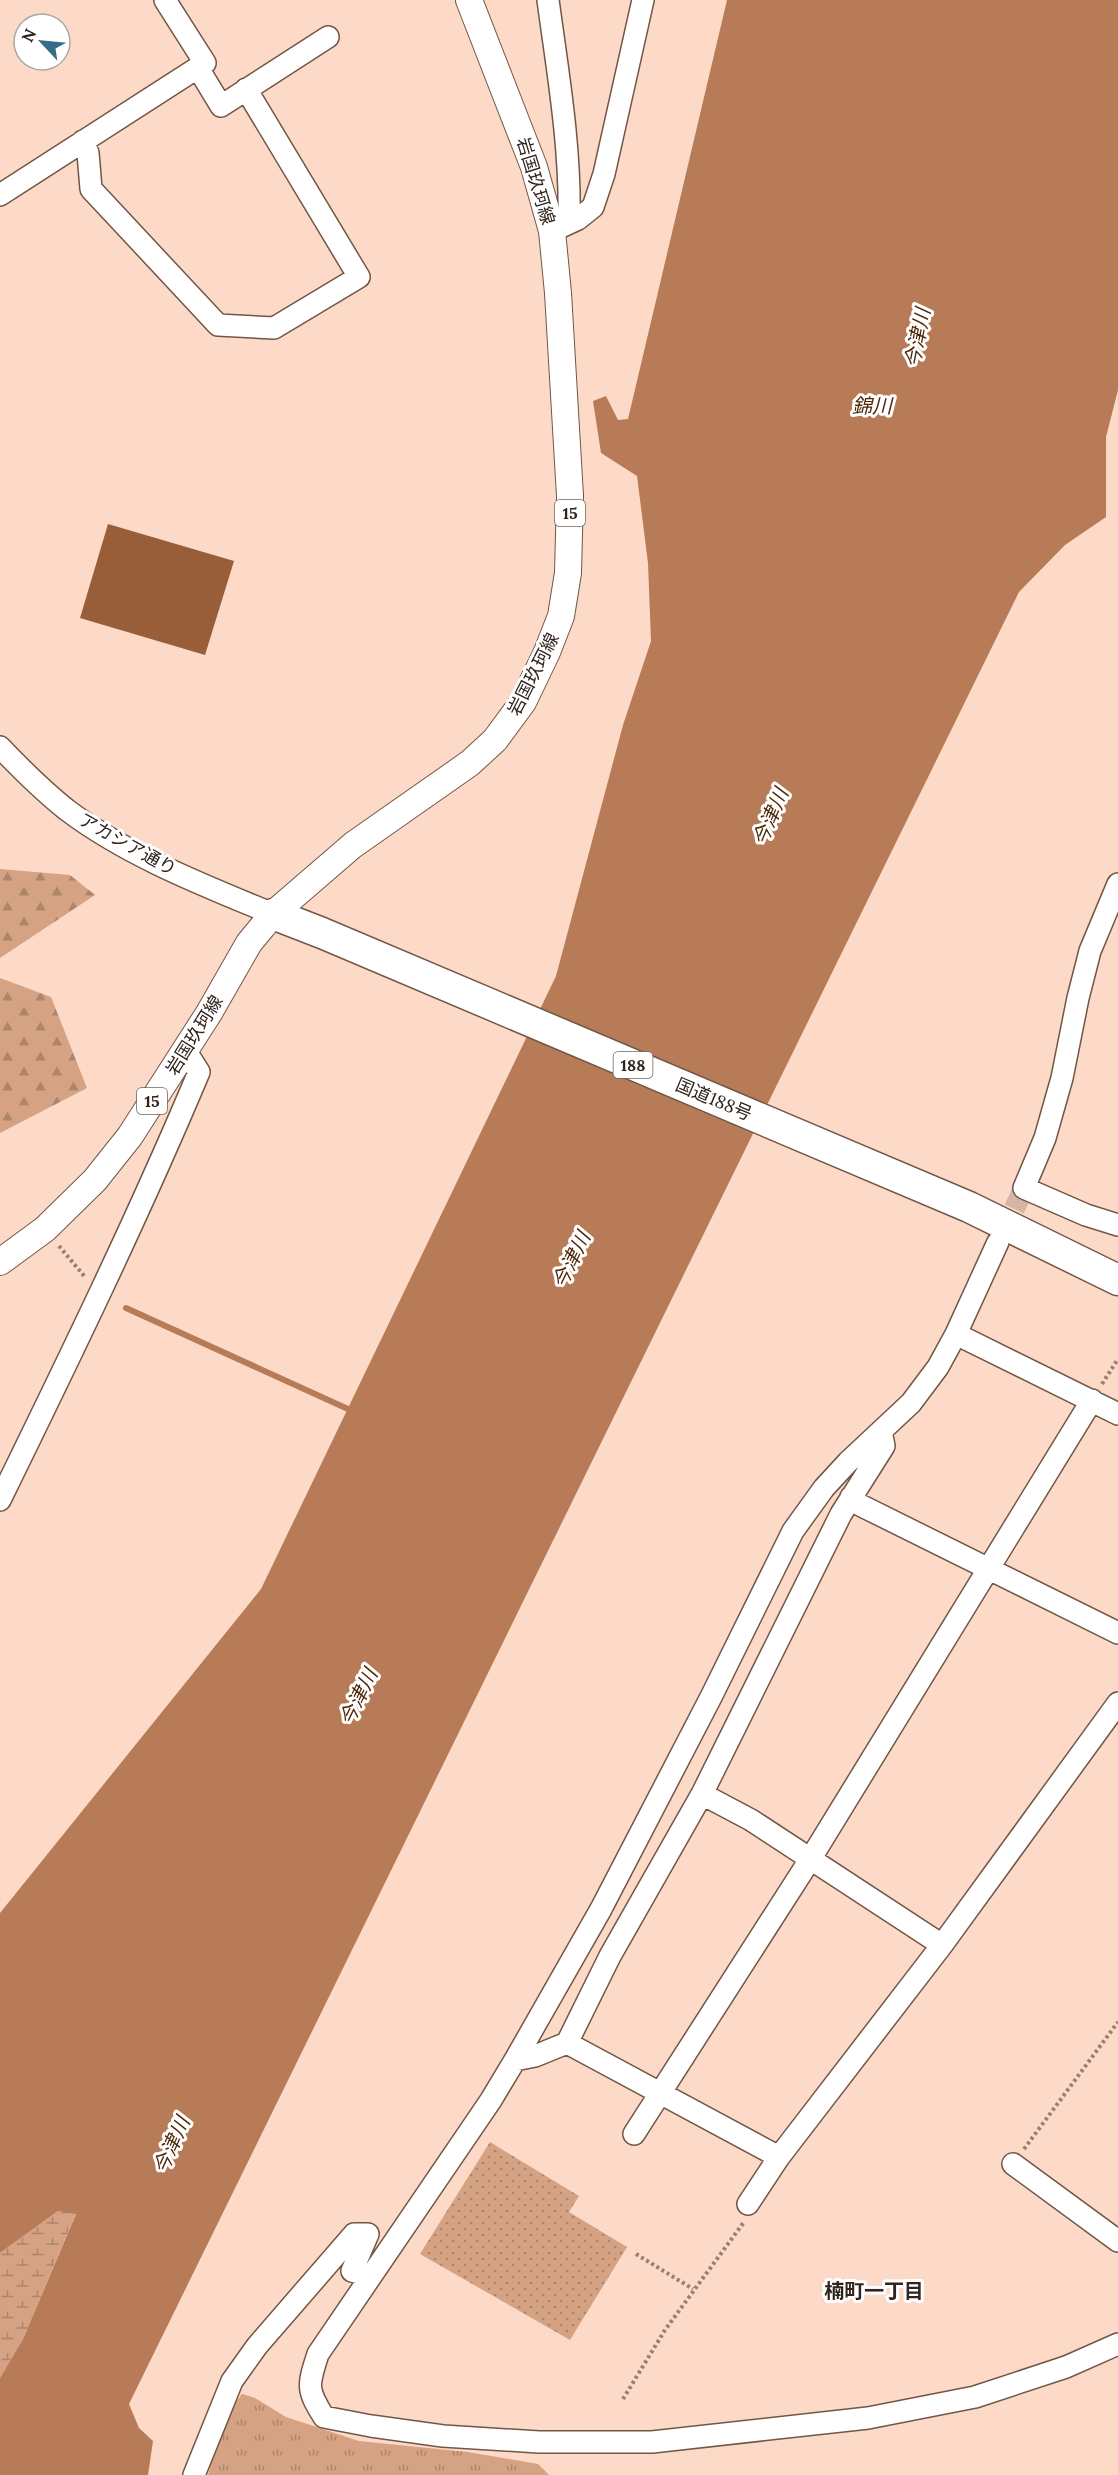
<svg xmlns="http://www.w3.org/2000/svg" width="1118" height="2475" viewBox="0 0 1118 2475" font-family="Lora,'Noto Sans JP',serif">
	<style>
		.grass { fill: url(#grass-tufts) }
		.forest { fill: url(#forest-firs) }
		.wetland { fill: url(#wetland-marsh) }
		.park { fill: url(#park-dots) }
		.water { fill: #b77c57 }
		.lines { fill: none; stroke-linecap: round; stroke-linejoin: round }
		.stream { stroke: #b77c57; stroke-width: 6 }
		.building { fill: #975e39 }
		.minor-tunnel { stroke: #d3b6a5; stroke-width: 21; stroke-dasharray: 21 10; stroke-linecap: butt }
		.minor-casing { stroke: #725645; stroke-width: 24 }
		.major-casing { stroke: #725645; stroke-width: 28 }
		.highway-casing { stroke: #725645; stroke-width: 33 }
		.path { stroke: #978073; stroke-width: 4; stroke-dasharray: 3 3; stroke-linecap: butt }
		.minor { stroke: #fff; stroke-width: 21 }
		.major { stroke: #fff; stroke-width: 26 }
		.highway { stroke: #fff; stroke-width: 30 }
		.labels { text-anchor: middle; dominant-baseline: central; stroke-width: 6; stroke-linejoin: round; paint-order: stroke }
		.shield { fill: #fff; stroke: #6e6661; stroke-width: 1.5 }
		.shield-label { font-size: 16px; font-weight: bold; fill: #30241d }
		.street-label { font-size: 18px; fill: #30241d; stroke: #fff }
		.water-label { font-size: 20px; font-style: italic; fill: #4f2709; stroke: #fff }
		.neighbourhood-label { font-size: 20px; font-weight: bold; fill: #30241d; stroke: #fff }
	</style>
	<defs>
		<pattern id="grass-tufts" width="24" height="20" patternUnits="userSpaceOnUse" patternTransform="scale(1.5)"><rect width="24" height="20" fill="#d5a384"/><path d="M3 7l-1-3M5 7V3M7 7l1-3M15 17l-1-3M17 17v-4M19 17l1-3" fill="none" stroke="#ad856b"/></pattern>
		<pattern id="forest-firs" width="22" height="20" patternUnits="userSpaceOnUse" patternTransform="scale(1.5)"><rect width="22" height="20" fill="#d5a384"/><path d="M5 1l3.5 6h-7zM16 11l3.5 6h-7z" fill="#ad856b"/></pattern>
		<pattern id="wetland-marsh" width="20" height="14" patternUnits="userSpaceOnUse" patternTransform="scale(1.5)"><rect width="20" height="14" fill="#d5a384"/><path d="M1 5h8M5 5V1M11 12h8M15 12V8" fill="none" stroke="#ad856b"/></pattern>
		<pattern id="park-dots" width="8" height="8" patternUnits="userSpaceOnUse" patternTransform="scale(1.5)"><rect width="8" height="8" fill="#d5a384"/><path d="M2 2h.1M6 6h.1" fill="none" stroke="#ad856b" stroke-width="1.8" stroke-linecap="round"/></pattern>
	</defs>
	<rect width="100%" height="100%" fill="#fcdac7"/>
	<!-- grass -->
	<path class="grass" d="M242,2394L255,2398L286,2417L359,2441L468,2452L538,2464L549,2475H208L222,2421Z"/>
	<!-- forest -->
	<path class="forest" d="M0,869L70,875L95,895L0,958Z
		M0,978L51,997L87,1088L0,1133Z"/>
	<!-- wetland -->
	<path class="wetland" d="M58,2211L76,2213L23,2339L0,2378V2253Z"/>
	<!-- park -->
	<path class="park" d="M490,2142L579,2196L569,2212L627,2247L570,2340L420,2254Z"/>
	<!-- water -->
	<path class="water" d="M727,0H1118V390L1106,437V517L1065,545L1019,592L129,2404L139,2428L153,2441L148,2475H0V2378L23,2339L76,2214L58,2211L0,2253V1913L261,1589L556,976L623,725L651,641L648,563L637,476L601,453L593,401L606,396L618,420L628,419Z"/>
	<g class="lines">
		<!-- stream -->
		<path class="stream" d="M126,1308L348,1409"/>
	</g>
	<!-- building -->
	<path class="building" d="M108,524L234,561L205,655L80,618Z"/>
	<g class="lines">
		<!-- minor-tunnel -->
		<path class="minor-tunnel" d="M1001,1237L1024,1188"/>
		<defs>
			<path id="minor" d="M548,0C558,74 571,148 569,223
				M198,68L221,106L328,37
				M83,141L88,153L91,189L218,325L274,328L359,277L246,89
				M0,195L205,63L165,0
				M552,231L578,219L593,207L604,174L643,0
				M0,747C21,769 43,791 67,810C128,856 203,885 273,914
				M1118,884L1090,951L1078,998L1062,1078L1045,1138L1024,1188L1086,1215L1118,1225
				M998,1242L956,1334L938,1367L911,1403L848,1462L824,1488L793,1531L711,1697L601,1909L515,2060L491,2100L318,2354C308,2385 306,2389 324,2417L371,2426L443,2436L539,2442H652L868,2418L975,2397L1066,2367L1118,2344
				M956,1334L1118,1414
				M851,1497L860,1505L1118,1633
				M0,1500C69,1359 138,1217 199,1072L185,1050
				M702,1794L751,1820L942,1945
				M567,2043L610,1956L702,1794L841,1514L884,1446L881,1431
				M515,2060L535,2056L567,2043L779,2157
				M634,2134L811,1858L1092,1400
				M1013,2164L1118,2241
				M748,2204L779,2157L942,1945L1118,1703
				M194,2475L232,2381L257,2346L354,2234H368L352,2271L371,2276"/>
			<path id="major" d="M0,1262L45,1229L95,1180L130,1136L209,1013L249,943L273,914L353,845L470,763L495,740L523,702L547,652L561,616L568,573L570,496L558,293L552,231L534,167L469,0"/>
			<path id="highway" d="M273,914L322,933L969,1207L1118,1280"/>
		</defs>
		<!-- minor casing -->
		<use href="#minor" class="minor-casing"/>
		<!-- major casing -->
		<use href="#major" class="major-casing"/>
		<!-- highway casing -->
		<use href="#highway" class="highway-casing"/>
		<!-- path -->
		<path class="path" d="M59,1246L85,1277
			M1102,1384L1118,1359
			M1024,2149L1118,2022
			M636,2254L693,2289
			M623,2399L665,2330L744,2222"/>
		<!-- minor -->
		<use href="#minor" class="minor"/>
		<!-- major -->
		<use href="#major" class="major"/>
		<!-- highway -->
		<use href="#highway" class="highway"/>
	</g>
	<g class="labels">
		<!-- shield labels -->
		<g class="shield">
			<rect x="555" y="500" width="30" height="26" rx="4.5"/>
			<rect x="613.5" y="1052" width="39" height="26" rx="4.5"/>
			<rect x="137" y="1088" width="30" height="26" rx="4.5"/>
		</g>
		<g class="shield-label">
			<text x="570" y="513">15</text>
			<text x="633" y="1065">188</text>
			<text x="152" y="1101">15</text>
		</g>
		<!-- street labels -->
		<g class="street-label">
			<text transform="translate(536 181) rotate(73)">岩国玖珂線</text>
			<text transform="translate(533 674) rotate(-63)">岩国玖珂線</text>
			<text transform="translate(128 844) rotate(29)">アカシア通り</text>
			<text transform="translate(194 1035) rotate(-58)">岩国玖珂線</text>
			<text transform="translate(714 1099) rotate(23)">国道188号</text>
		</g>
		<!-- water labels -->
		<g class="water-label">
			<text transform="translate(917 338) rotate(-79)">今津川</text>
			<text x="872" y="405">錦川</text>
			<text transform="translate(770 817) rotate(-67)">今津川</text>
			<text transform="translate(571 1260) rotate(-64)">今津川</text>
			<text transform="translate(358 1697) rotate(-64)">今津川</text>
			<text transform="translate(171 2145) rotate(-66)">今津川</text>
		</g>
		<!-- neighbourhood labels -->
		<g class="neighbourhood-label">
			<text x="874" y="2290">楠町一丁目</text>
		</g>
	</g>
	<!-- north arrow -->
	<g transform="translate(42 42) rotate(296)"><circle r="28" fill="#ffffff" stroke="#aca7a5" stroke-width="1.5"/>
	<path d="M0-4.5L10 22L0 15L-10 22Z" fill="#366c88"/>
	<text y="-9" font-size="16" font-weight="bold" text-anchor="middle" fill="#30241d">N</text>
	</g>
</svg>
